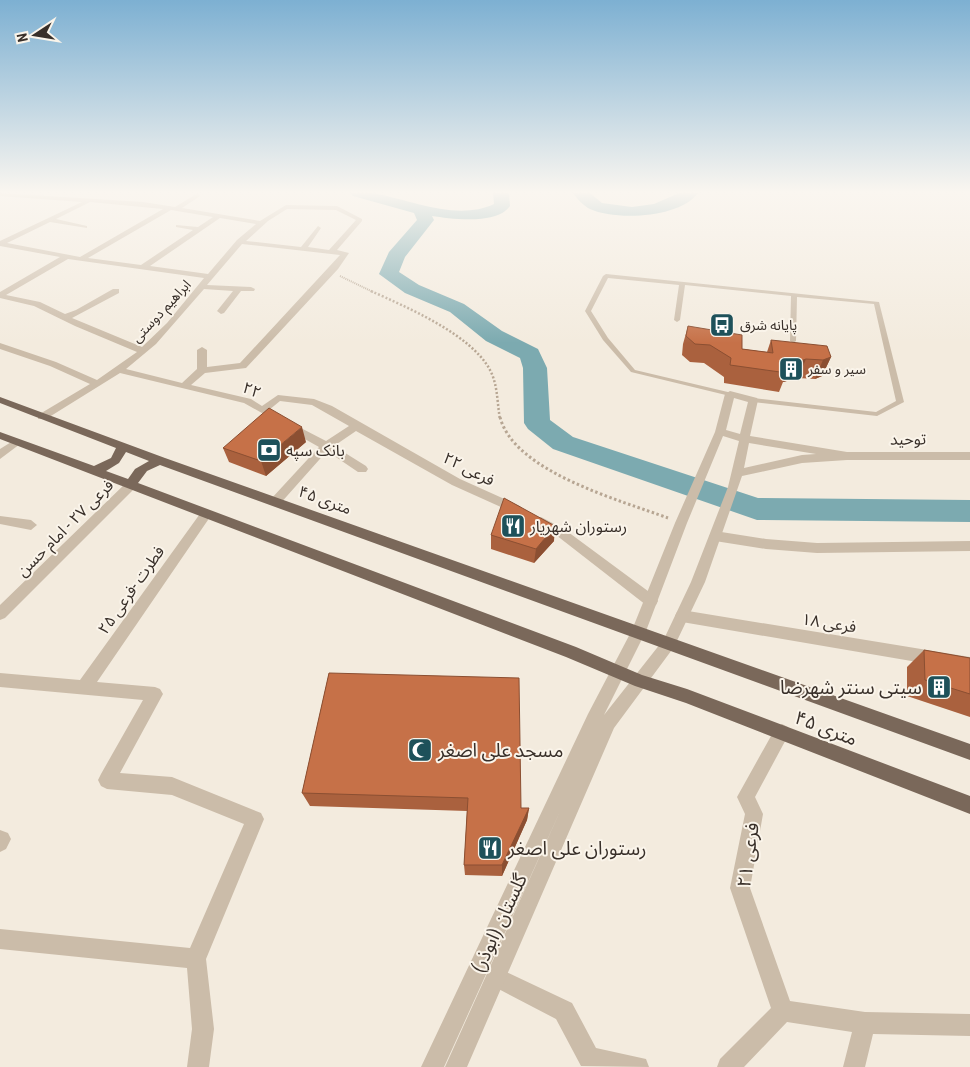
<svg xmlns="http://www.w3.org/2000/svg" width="970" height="1067" viewBox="0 0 970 1067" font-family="'Roboto Condensed','Noto Sans Arabic',sans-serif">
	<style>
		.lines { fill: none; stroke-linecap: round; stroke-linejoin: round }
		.river { fill: #7caab0; fill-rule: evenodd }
		.path-far2 { stroke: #b7a693; stroke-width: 2; stroke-dasharray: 1 1; stroke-linecap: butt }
		.path-far1 { stroke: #b7a693; stroke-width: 2.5; stroke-dasharray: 2 2; stroke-linecap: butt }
		.path { stroke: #b7a693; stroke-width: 3; stroke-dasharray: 2.5 2.5; stroke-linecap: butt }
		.service { fill: #cbbca9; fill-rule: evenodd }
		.minor { fill: #cbbca9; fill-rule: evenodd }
		.tertiary { fill: #cbbca9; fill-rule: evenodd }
		.primary { fill: #7a685a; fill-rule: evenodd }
		.wall { fill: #aa613e }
		.shaded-wall { fill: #8b4f32 }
		.building { fill: #c67148; stroke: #8b4f32 }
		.labels { text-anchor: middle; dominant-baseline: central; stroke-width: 4; stroke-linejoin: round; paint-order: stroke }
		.far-street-label { font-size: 14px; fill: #382f29; stroke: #faf4ea }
		.far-poi-label { font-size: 14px; fill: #382f29; stroke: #faf4ea; text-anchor: start }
		.street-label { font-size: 16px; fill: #382f29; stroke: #faf4ea }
		.poi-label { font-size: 16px; fill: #382f29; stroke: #faf4ea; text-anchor: start }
		.near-poi-label { font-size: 19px; fill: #382f29; stroke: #faf4ea; text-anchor: start }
		.near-street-label { font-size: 19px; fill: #382f29; stroke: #faf4ea }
	</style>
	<rect width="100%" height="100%" fill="#f3ebde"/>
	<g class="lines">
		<!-- river -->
		<path class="river" d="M350,193C359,193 369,192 378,194C413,201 458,221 494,204L493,193H509L510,206C497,225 452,219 432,216L434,220L405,257L399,272L419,285L464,304L502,331L538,349L547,368L550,420L573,437L758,498L970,500V522L757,520L553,449L528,429L524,423L523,368L520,358L486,341L450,312L405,293L379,274L389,252L417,220L414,213L353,196Z
			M573,193H590L602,203L632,207L654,204L679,193H698C680,218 616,221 590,209C584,206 577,199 573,193Z"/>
		<!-- path-far2 -->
		<path class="path-far2" d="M340,276L373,292"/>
		<!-- path-far1 -->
		<path class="path-far1" d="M371,291C406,307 471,334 490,370C498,385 497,403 500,419"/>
		<!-- path -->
		<path class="path" d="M500,417C514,472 620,500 668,518"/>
		<!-- service -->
		<path class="service" d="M606,274L879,302L904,402L877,416L753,402L749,400L753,398L876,412L896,401L874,304L797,297L796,341L793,343L790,341L791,296L685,285L680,320L677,322L674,320L679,285L608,278L591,311L608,338L635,370L732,393L733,394L730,396L631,372L603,340L585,311L603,276Z"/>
		<!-- minor -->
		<path class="minor" d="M0,193L143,202L175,207L198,193L200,196L182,208L260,221L286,205L337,206L362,219V221L337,250L349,253L338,269L246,368L205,373L191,385L251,399L262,406L278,395L314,399L332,406L460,479L520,506L522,509L520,512H512L452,485L356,431L334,446L366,466L368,469L366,472H358L327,451L279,505H271L269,502L271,499L319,447L287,429V425H295L326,441L349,426L312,405L280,401L269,410L274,414L269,417L244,403L120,373L46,419H38V415L90,384L50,366L0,349V343L56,362L97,380L137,352L75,326L34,306L0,298V292L60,257L0,246V241L82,202L0,196ZM90,202L163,209L80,257L7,243L50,222L87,228V226L56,219ZM287,209L336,210L356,220L329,250L308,247L321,228L318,226L301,247L246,241L268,221ZM171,210L213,217L198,227L176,225V227L193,230L141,265L88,258ZM220,218L256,224L237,240L208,274L150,266ZM242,244L340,255L240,363L207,367V350L202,347L197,350V369L182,383L126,369L156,344L204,289L233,291L217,311L221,314L224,313L241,291H254L255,289L251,287L207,285ZM68,259L204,278L167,323L142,347L72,318L119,293V289H113L76,310L65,314L40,302L6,295Z
			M16,439L20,440L21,442L20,444L0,459V449Z
			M131,481L137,485L135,488L5,618L0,620V605L127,482Z
			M206,510L212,514L210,517L97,682L155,687L160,689L163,694L120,773L172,777L261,813L264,819L206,959L214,1029L209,1067H187L192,1029L187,968L0,949V929L190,948L244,824L172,795L107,789L101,786L98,780L101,774L143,700L0,687V673L80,680L202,511Z
			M0,516L31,520L37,525L31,530L0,524Z
			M541,517L564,529L656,597L658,601L656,605L651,607L646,605L556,535L537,524L535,521L537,518Z
			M715,531L766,539L817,543L970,541V551L817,553L766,549L715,541L709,536Z
			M682,610L970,657V671L682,622L677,620L675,616L677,612Z
			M782,724L788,727L790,732L755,797L763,814L750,888L790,1001L865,1012L970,1014V1036L873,1034L865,1067H843L852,1032L787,1022L744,1067H717L720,1059L771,1008L730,888L745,814L737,797L776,727Z
			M0,830L8,833L11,839L6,849L0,852Z
			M496,967L572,1003L596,1048L646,1059L649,1067L581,1066L556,1019L489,984L486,977L489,970Z"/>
		<!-- tertiary -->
		<path class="tertiary" d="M730,391L757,398L758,400L750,436L847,452H970V460H847L802,463L742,476L705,582L674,647L614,728L467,1067H445L562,807L444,1067H421L588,714L632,630L675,523L715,432L725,394ZM734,398L748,402L740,434L726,430ZM723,436L739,441L728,487L691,582L664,639L604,715L646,631L687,523ZM749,443L816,454L802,455L744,468Z"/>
		<!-- primary -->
		<path class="primary" d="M0,397L165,458L970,744V760L160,465L147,471L138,483L576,647L642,675L687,689L970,796V814L686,703L635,686L566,657L0,439V432L94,466L111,458L116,448L0,403ZM126,452L149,461L135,469L128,479L106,471L119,463Z"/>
	</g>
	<!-- wall -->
	<path class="wall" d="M688,326L742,349L767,352L771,340L831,357L822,376L815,379L798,378L783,382L779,392L724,383V377L704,363L690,362L682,355L683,344Z
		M306,442L266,476L229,462L223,448Z
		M491,535L554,541L534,563L491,549Z
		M924,650L970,658V717L907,696V667Z
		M329,673L521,808H529L527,820L502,876L465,875L464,865L467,811L310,806L302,793Z"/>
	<!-- shaded-wall -->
	<path class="shaded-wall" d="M831,357L822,376L815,379L823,360Z
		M806,359L798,378L783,382L787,373L786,366Z
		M302,427L306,442L266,476L261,461Z
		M555,526L554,541L534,563L536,549Z
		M529,808L527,820L502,876V865Z"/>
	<!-- building -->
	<path class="building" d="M688,326L742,335V349L773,353L771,340L827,346L831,357L823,360L806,359L786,366L787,373L730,365L731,358L710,345L695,344L686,336Z
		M269,408L302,427L261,461L223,448Z
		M504,498L555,526L536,549L491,535Z
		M924,650L970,658V694L925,680Z
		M329,673L519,678L521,808H529L502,865H464L468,798L302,793Z"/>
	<!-- sky -->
	<linearGradient id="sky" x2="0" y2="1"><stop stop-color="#7db0d2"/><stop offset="0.56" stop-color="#faf6f0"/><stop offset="1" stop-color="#faf6f0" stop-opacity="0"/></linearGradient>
	<rect width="970" height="343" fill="url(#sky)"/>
	<!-- icons -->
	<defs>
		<symbol id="bus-square" viewBox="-11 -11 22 22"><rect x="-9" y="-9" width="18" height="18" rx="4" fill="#1e515a" stroke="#faf4ea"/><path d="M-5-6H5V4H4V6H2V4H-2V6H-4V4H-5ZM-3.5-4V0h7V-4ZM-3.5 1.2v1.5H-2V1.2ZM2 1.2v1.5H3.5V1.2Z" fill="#fff"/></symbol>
		<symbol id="building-square" viewBox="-11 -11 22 22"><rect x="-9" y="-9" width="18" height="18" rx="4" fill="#1e515a" stroke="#faf4ea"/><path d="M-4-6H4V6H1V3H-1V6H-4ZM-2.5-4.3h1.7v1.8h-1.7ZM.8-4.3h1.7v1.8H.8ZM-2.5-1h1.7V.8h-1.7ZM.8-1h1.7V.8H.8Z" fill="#fff"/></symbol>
		<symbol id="bank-square" viewBox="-11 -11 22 22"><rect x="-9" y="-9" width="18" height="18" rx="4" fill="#1e515a" stroke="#faf4ea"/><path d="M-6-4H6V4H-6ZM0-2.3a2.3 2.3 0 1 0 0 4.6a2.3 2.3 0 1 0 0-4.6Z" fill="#fff"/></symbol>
		<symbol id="restaurant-square" viewBox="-11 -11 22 22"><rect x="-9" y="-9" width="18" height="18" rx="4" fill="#1e515a" stroke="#faf4ea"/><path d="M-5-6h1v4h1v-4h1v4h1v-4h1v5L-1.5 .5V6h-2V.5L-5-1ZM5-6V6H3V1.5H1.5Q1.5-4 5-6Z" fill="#fff"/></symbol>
		<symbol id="mosque-square" viewBox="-11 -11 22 22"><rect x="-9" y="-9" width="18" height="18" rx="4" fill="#1e515a" stroke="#faf4ea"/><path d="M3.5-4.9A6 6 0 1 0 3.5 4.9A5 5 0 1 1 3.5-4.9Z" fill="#fff"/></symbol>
	</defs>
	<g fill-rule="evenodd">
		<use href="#bus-square" x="708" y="311" width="28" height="28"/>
		<use href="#building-square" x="777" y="355" width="28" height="28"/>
		<use href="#bank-square" x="255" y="436" width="28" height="28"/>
		<use href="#restaurant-square" x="499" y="512" width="28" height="28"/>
		<use href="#building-square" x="925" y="673" width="28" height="28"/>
		<use href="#mosque-square" x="406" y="736" width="28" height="28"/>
		<use href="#restaurant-square" x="476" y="834" width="28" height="28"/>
	</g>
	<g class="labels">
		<!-- far-street labels -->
		<g class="far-street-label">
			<text transform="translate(161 311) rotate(-47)">ابراهیم دوستی</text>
		</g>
		<!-- far-poi labels -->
		<g class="far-poi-label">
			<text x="740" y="325">پایانه شرق</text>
			<text x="808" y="369">سیر و سفر</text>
		</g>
		<!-- street labels -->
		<g class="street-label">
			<text transform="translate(252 390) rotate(21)">۲۲</text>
			<text transform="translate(908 439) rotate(-1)">توحید</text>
			<text transform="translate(469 469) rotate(27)">فرعی ۲۲</text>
			<text transform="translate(325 500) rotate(20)">۴۵ متری</text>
			<text transform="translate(65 528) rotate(-45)">فرعی ۲۷ - امام حسن</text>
			<text transform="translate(131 590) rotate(-55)">فطرت -فرعی ۲۵</text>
			<text transform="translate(829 623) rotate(9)">فرعی ۱۸</text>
		</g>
		<!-- poi labels -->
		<g class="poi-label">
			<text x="286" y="450">بانک سپه</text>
			<text x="530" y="526">رستوران شهریار</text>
		</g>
		<!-- near-poi labels -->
		<g class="near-poi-label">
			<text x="922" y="687" text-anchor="end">سیتی سنتر شهرضا</text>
			<text x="438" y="750">مسجد علی اصغر</text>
			<text x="508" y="848">رستوران علی اصغر</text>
		</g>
		<!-- near-street labels -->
		<g class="near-street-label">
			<text transform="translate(826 728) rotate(21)">۴۵ متری</text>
			<text transform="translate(748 855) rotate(-82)">فرعی ۲۱</text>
			<text transform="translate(499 923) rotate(-65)">گلستان (ابوذر)</text>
		</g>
	</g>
	<!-- north arrow -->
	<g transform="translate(35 35) rotate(258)" stroke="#faf4ea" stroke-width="4" paint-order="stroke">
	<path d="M0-4L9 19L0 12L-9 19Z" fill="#382f29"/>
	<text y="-8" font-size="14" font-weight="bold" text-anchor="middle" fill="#382f29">N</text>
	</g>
</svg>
